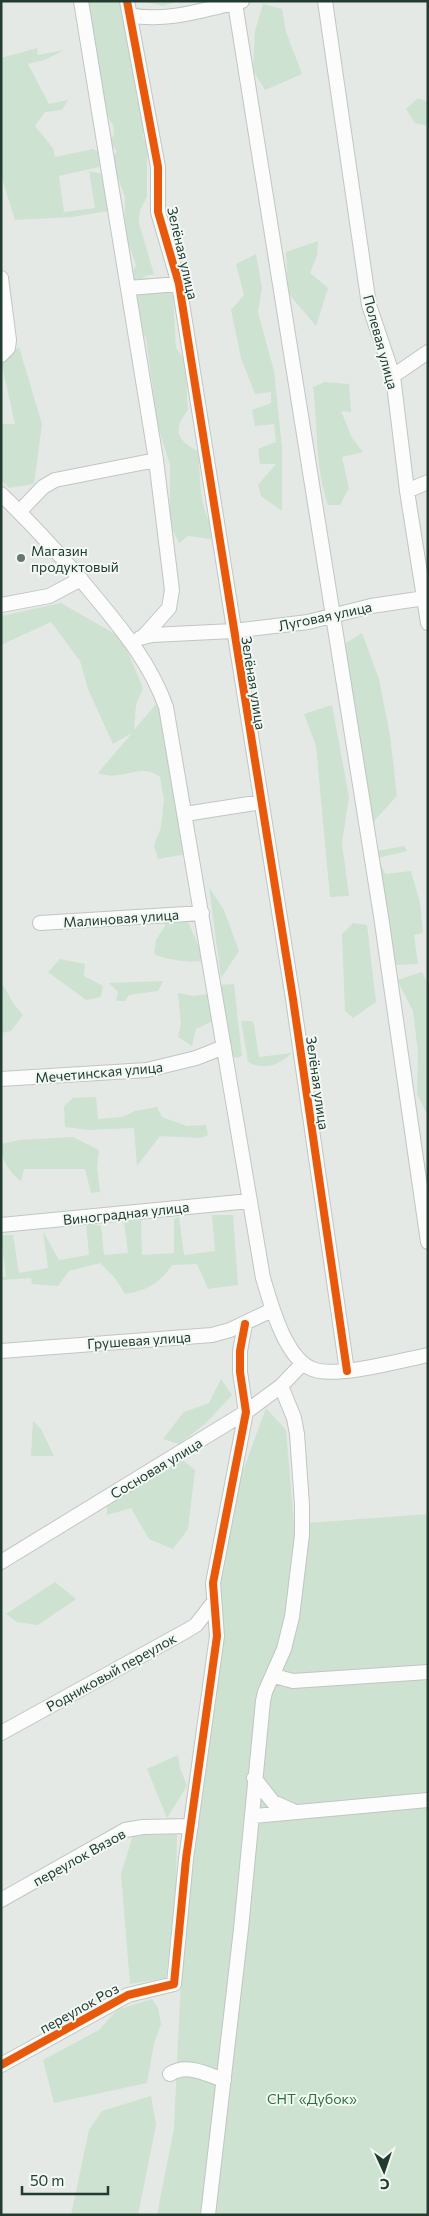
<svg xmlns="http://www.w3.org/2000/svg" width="429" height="2216" viewBox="0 0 429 2216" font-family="Commissioner,sans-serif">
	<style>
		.green { fill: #cde2d0 }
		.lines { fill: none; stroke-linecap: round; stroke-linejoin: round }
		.street-casing { stroke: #c1c6c3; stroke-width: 16 }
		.street { stroke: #fbfcfb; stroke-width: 14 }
		.cycleway-casing { stroke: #f2f8f4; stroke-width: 11 }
		.cycleway { stroke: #e8590c; stroke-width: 8 }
		.poi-dot { fill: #667970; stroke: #f2f8f4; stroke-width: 2 }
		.labels { text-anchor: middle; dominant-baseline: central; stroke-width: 4; stroke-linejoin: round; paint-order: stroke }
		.street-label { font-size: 14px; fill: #223c31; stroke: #f2f8f4 }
		.poi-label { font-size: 14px; fill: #223c31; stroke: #f2f8f4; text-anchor: start }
		.park-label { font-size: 14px; fill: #2d723c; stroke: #f2f8f4 }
	</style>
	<rect width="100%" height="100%" fill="#e4e9e6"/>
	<!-- green -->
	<path class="green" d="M85,1H122L132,59L137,101L142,109L144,123L143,136L147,146V197L140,210L139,223L154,274L142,277L160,280L173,295L176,348L185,361L188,410C172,430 177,440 198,451C201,476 198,506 213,528L211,539L188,536L179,543L170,524V465L158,427L146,339L138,322L137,297L140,278L134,281L131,277L136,265L124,231L125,197L111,159L117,151L108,141L114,135L113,125L104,111Z
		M142,1H178L163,6Z
		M263,4L282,9L286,32L302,74L265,90L253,70L255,31Z
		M37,48L38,55L65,50L44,60L28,64L49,104L68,100L62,110L45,112L35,126L53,148L55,157L93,149L103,154L99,167L59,176L64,212L95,208L89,171L103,174L108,211L73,217L15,220L1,175V58Z
		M418,98L428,102V126L415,123L406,109Z
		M318,241L317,255L310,273L328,288L316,326L288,293L286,252Z
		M256,254L262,288L258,312L274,371L282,447V511L261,496L258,485L276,464H260L258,449L276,442L274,424L255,426L252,410L271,403V392L255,394L241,358L231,310L244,295L236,264Z
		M19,347L42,424L34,484L9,488L1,480V424H15L1,361Z
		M325,382L349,384L351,412L341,411L352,438L363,452L342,457L349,488L340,505H328C315,467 318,427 313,387Z
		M61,603L122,638L143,688L136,705L134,730L156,704L168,735L187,854L158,859L154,846L161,827L164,800L160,777C139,761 122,783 98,773L132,733L113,744L88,689L80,661L51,622L1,645V616Z
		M362,633L379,679L390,735L397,796L372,823L377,851L404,846L407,851L378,858L385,874L411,871L420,903L423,933L414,935L418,964L396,965L387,929L338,648Z
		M332,705L349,797L342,843L349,896L330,897L316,746L304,714Z
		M209,887L224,910L239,951L221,978Z
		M186,917L205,961C192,963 166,960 154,954L156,940L165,926L164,920Z
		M353,923L367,925L376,1002L353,1018L345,1011L342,934Z
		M60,959L85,964L84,976L103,986L101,997L86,1000L48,972Z
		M422,972L428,984V1117L417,1094L418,1053L413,1011L397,980Z
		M163,981L158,991L129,995L125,1001H116L118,992L109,983Z
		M234,984L242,1056L237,1058L230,1055L227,1022L218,985Z
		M1,986H4L13,1003L23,1015L11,1031L1,1033Z
		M178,993L193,996L207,994L213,1002L215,1020L196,1029L192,1046L178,1037L181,1024Z
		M241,1021H252L254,1025L259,1057L292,1053C279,1065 265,1071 248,1062Z
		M96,1097L98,1119L122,1117L135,1111L157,1107L162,1117L187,1126L206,1125L208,1135L200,1138L160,1136L137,1166L134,1128L89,1130L65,1127L64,1106L73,1098Z
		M73,1137L99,1150L97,1166L100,1192L91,1193L85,1169H24L21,1181C9,1172 1,1160 1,1144L19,1140Z
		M212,1215H233L238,1285L208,1289L197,1264L172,1265C159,1284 148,1290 125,1294L115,1278L100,1263L69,1271L58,1286L32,1284L31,1278L1,1280V1278L6,1277L1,1235H13L19,1273L48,1268L43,1231L59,1260L89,1255L86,1222L101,1226L104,1255L128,1253L124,1222L141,1220L142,1255L174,1253V1219L179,1217L184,1255L215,1251Z
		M221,1379L232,1395L206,1423L179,1444L163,1439L184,1412L209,1403Z
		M266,1408L286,1430L294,1524L428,1514V2215H157L174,2128L183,1936L209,1749L216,1544Z
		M33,1421L41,1429L54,1456H31Z
		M177,1455L195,1470L188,1529L173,1549L149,1539L131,1508L107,1515V1498Z
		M55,1582L76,1599L38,1625L17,1622L6,1614Z
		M178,1755L180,1768L187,1786L167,1818L147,1769Z
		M177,1834L176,1890L166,1978L130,1984L121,1874L133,1835Z
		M152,1999L158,2008L161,2024L154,2044L147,2083L54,2103L43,2060L99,2030L117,2010Z
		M151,2096L156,2125L138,2215H71L89,2130L102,2111Z"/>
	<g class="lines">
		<defs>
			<path id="street" d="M81,1L156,460L172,590L169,608L144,636
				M127,1L158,167V212L179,284L293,999L347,1371
				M325,1L369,305L393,376L407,491L428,623
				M235,3L381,916L428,1242
				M130,15C165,23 207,9 242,1
				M1,278L9,340L8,348L1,355
				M128,288L179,284
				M393,376L428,352
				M407,491L428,482
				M1,494C35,527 67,562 97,599C125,633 151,665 166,707L263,1278C271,1304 284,1355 310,1368C332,1380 402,1360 428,1355
				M19,512L43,487L55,480L156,460
				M1,605L49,596L81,579
				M140,638L152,635L233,631L308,622L371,606L418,599L428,594
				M185,814L261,802
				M40,923L202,913
				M1,1079L147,1070L196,1058L224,1047
				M1,1225L250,1201
				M1,1351L212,1335L230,1330L272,1310
				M1,1562L246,1412L281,1386L303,1363
				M274,1676L293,1681L428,1672
				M1,1733L186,1631L196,1625L213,1603
				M254,1778L273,1802L293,1811
				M253,1816L428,1800
				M1,1900L125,1830L143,1827L191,1826
				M1,2065L128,1995L174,1984L186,1859L217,1636L213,1583L246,1412L240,1372V1351L245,1324
				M170,2074C187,2063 206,2074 224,2080
				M208,2215L241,1929L263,1701L265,1692L284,1649L292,1617L302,1535V1505L297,1434L294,1418L281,1386"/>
		</defs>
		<!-- street casing -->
		<use href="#street" class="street-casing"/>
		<!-- street -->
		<use href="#street" class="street"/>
		<defs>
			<path id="cycleway" d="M127,1L158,167V212L179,284L293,999L347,1371
				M1,2065L128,1995L174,1984L186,1859L217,1636L213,1583L246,1412L240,1372V1351L245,1324"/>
		</defs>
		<!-- cycleway casing -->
		<use href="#cycleway" class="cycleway-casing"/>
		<!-- cycleway -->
		<use href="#cycleway" class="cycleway"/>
	</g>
	<!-- markers -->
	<circle class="poi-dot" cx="21" cy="558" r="5"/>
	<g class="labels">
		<!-- street labels -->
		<g class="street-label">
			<text transform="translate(183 253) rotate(77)">Зелёная улица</text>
			<text transform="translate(381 342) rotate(75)">Полевая улица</text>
			<text transform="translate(325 616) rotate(-12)">Луговая улица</text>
			<text transform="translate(254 683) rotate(81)">Зелёная улица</text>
			<text transform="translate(121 918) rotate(-4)">Малиновая улица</text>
			<text transform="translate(99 1072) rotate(-5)">Мечетинская улица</text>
			<text transform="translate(318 1083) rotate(82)">Зелёная улица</text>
			<text transform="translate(126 1213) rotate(-6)">Виноградная улица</text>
			<text transform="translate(139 1340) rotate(-4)">Грушевая улица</text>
			<text transform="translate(156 1468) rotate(-31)">Сосновая улица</text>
			<text transform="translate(111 1672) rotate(-29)">Родниковый переулок</text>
			<text transform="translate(79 1857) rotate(-29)">переулок Вязов</text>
			<text transform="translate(79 2008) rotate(-29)">переулок Роз</text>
		</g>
		<!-- poi labels -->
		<g class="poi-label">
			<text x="31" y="550">Магазин<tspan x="31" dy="16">продуктовый</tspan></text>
		</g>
		<!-- park labels -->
		<g class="park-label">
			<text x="312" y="2098">СНТ «Дубок»</text>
		</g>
	</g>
	<!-- border -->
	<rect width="429" height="2216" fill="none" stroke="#223c31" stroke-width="5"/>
	<!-- north arrow -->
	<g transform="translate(384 2171) rotate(177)" stroke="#f2f8f4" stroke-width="4" paint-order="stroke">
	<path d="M0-4L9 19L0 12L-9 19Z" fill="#223c31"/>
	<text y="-8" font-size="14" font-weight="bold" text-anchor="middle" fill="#223c31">С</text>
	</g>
	<!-- scale -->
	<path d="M22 2186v8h86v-8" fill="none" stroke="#223c31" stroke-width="2.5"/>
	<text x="30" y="2186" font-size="15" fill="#223c31" stroke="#f2f8f4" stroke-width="4" paint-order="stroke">50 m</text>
</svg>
